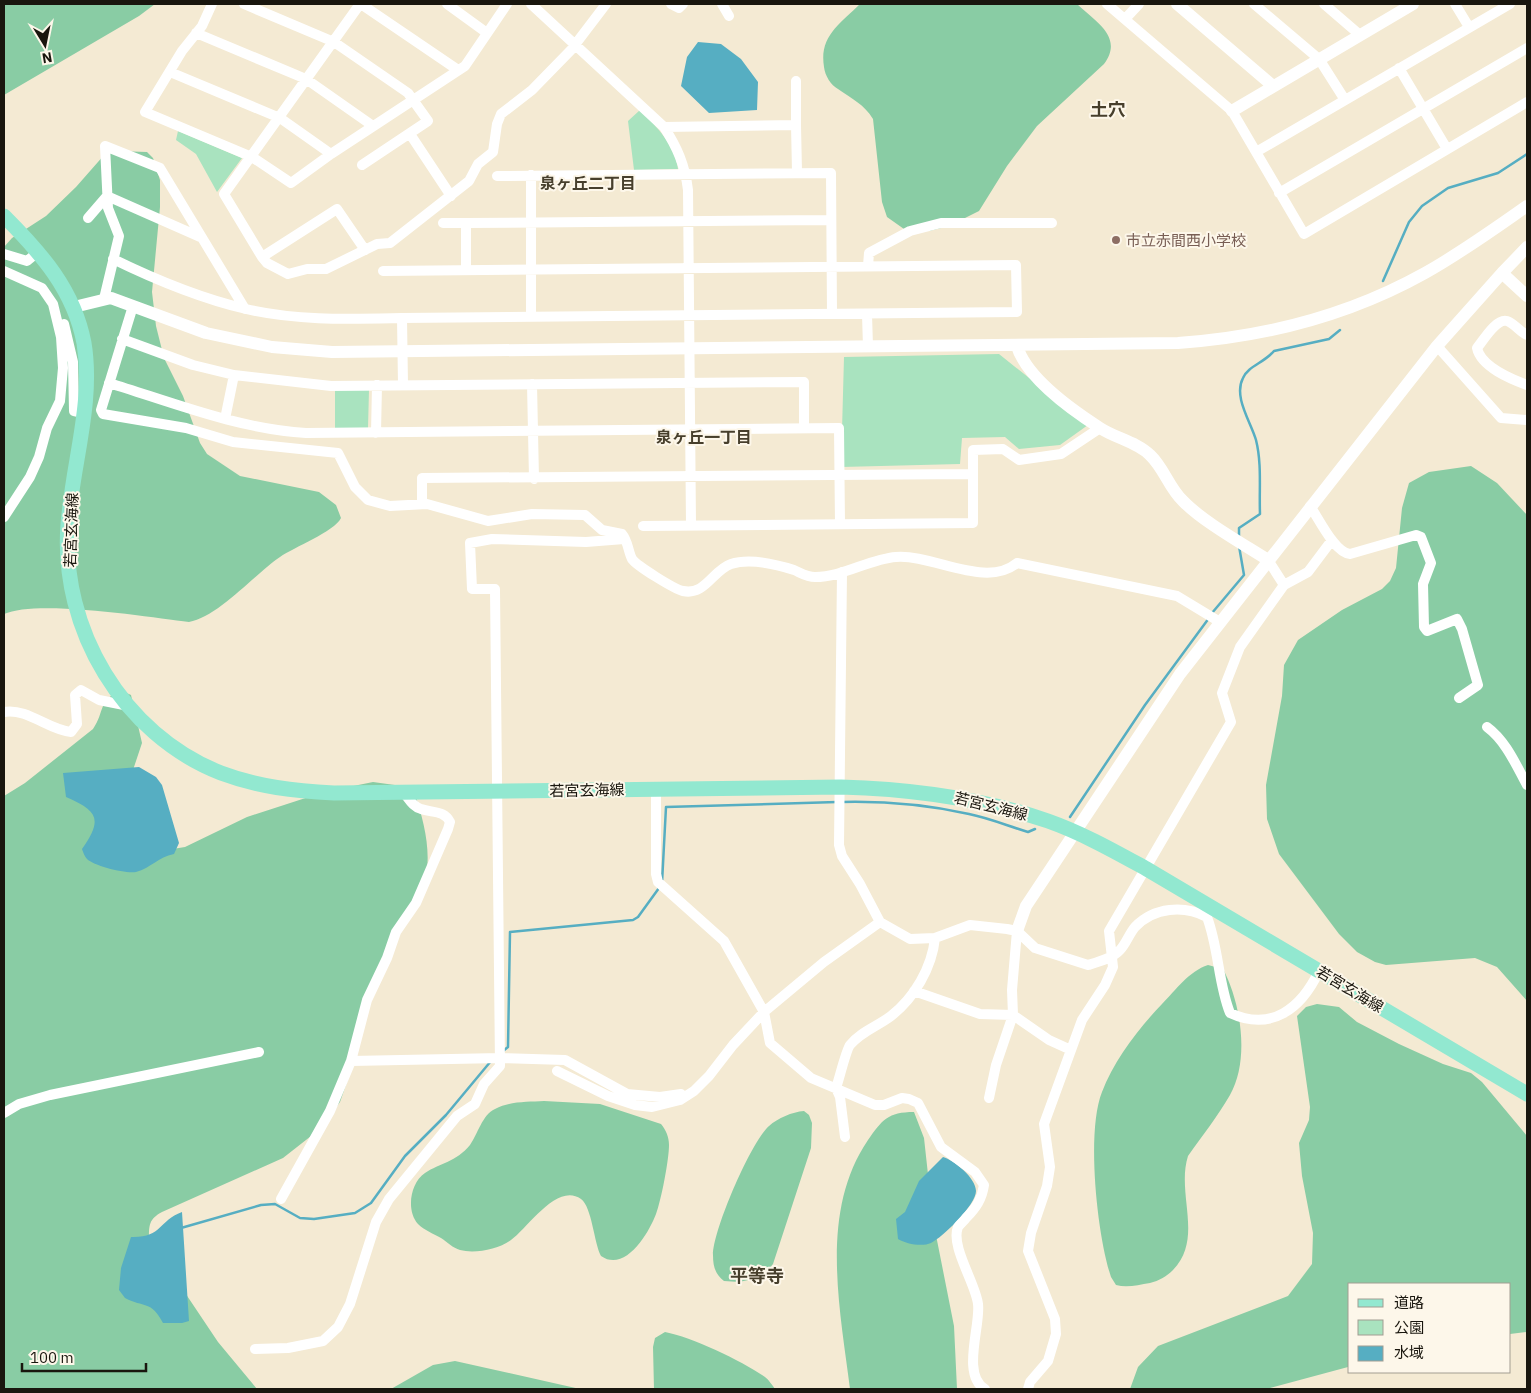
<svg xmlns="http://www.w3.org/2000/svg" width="1531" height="1393" viewBox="0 0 1531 1393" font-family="'IBM Plex Sans','Noto Sans JP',sans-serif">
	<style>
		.green { fill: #a9e3bf }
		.forest { fill: #89cca4 }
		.water { fill: #56aec2 }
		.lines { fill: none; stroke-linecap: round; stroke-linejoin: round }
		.stream { stroke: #56aec2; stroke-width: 2.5 }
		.minor { stroke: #fff; stroke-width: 10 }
		.tertiary { stroke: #fff; stroke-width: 12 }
		.primary { stroke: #92e8d0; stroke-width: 15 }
		.education-dot { fill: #8d6e63; stroke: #fdf7ea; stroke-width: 2 }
		.labels { text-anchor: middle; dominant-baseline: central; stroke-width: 4; stroke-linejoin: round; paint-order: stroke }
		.education-label { font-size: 15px; fill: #785e54; stroke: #fdf7ea; text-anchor: start }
		.street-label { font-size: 15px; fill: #19160e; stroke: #fdf7ea }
		.neighbourhood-label { font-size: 16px; font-weight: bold; fill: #473f2c; stroke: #fdf7ea }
		.quarter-label { font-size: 18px; font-weight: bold; fill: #473f2c; stroke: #fdf7ea }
	</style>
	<rect width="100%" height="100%" fill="#f4ead3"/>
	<!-- green -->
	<path class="green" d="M640,110C657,127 675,145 678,169L634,170L628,121Z
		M178,131L242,158L217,192L196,154L176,140Z
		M999,354L1088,425L1060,445L1019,449L1005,437L962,438L960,464L841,467L844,357Z
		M335,390H369L368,428H335Z"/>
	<!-- forest -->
	<path class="forest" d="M4,4H155L139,16L4,95Z
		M860,4H1077C1096,22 1124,37 1104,64L1037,126L1007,166L979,211L949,226L929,231L904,229L887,217L882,202L873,119C864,104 852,99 838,89C831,85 825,76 824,67C819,36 840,24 860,4Z
		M117,151L147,152L153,158L160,180V207L152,292L156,326L164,358L183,396L200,443L207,454L240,476L319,492L336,505L341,518C334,532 294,547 280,557C255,574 218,617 189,622C150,617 36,599 4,614V247L12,238L46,216L76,187L105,154Z
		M1471,466L1497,483L1527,515V1001L1497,967L1475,958L1386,965L1375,962L1357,952L1339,934L1279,854L1267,819L1266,785L1282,696L1284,665L1298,640L1342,610L1382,589L1390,581L1396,568L1402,508L1409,483L1429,472Z
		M122,691L131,695L142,743L132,773L148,853L185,847L247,817L324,792L373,782L402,786L415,794C424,822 432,852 425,881L376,972L353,1065L340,1102L320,1129L283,1158L162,1212C149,1219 149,1225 149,1239L218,1342L257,1389H4V796L25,783L93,729C105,712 98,698 122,691Z
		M1208,965L1223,969C1241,1003 1250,1060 1230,1095C1218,1116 1202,1136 1188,1156C1176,1194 1204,1238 1173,1270C1167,1276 1159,1281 1150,1283C1138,1285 1127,1288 1116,1285L1111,1277C1097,1235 1086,1132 1102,1092C1114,1060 1139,1028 1162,1004C1176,990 1189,971 1208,965Z
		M1317,1004L1339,1007L1357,1022L1399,1044L1443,1064L1471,1073L1482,1082L1527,1136V1332L1510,1334V1284H1350V1365L1348,1367L1266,1389H1130L1138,1367L1158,1346L1288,1296L1312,1264L1313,1233L1302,1176L1299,1143L1309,1120L1310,1107L1297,1016L1306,1007Z
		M544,1101L600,1104L661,1124C666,1130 669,1137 669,1145C669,1160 661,1201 656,1214C649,1233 625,1273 601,1256C594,1243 592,1207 581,1199C557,1182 528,1228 511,1240C499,1249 475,1254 460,1250C453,1248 447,1242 441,1238C434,1234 424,1230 418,1224C406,1211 410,1183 425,1173C440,1163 456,1162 470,1145C478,1134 482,1115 495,1109C510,1101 528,1102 544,1101Z
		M804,1111L809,1115L812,1123L811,1148L773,1264L762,1277L739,1282L724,1281C715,1274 713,1266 713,1255C713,1230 751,1142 769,1126C778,1118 792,1112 804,1111Z
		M914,1112L924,1138L933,1220L954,1326L957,1389H850C840,1308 819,1212 868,1140C882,1120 888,1112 914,1112Z
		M665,1332C692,1337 742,1361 765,1377C769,1380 772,1385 775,1389H654L653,1347L655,1338Z
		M455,1361L580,1389H581H391L433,1365Z"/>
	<!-- water -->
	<path class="water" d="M698,42L721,44L741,59L758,82L757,110L709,113L681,86L687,57Z
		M139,767L156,777L162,785L179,843L174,854C158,857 151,868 136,872C126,874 94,866 87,859C85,857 83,852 82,849C103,819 98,811 66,797L63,773Z
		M943,1157C954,1160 976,1178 976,1191C976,1205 943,1237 931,1243C922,1247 906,1244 898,1239L896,1219L905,1212L919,1181Z
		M182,1212L189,1321L182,1323H163C151,1300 144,1308 125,1298L119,1290L121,1268L131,1237C162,1238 158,1221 182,1212Z"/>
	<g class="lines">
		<!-- stream -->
		<path class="stream" d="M1383,281L1409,222L1422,206L1448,188L1498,173L1527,154
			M1239,536V528L1260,514C1259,489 1262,464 1256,440C1251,422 1233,397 1243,378C1248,366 1264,363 1274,351L1329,339L1340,330
			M1212,613L1244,575L1239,546
			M842,802C884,801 928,805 969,814C989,818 1008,826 1028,832L1035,829
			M1070,817L1145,705L1209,618
			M662,883L666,807L837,802
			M503,1051L508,1047L510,932L633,920L638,917L659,888
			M181,1228L261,1205L275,1204L300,1218L314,1219L355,1213L371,1203L405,1156L446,1115L491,1061"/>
		<!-- minor -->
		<path class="minor" d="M212,4L202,26L182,51L145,112L252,157L291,183L331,154L465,66L507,4
			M244,4L334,42L408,93L428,121L362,165
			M360,4L224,194L262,257L267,263L288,274L307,269H326L377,244L390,243L469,181L478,164L493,152L497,124L501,114L532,90L571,50L606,4
			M361,4L458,70
			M447,4L487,33
			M531,4L664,127C677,147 685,165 688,190L691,525
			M671,4L679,8L683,4
			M722,4L729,16
			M1107,4L1232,111L1304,234L1527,102
			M1254,4L1319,59L1345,100
			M1324,4L1360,35
			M1455,4L1469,27
			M1125,19L1139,4
			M196,33L306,79L373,126
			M1399,68L1447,149
			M170,72L280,118L331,154
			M796,81V125
			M664,127L796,125L797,172
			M410,134L451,196
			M1256,152L1510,4
			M531,175V315
			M497,176L831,173L832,314
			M1279,193L1527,48
			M107,196L200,237
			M88,218L107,196
			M443,223H466
			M4,254L27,261L38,252
			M262,257L337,209L365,250
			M113,259C156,280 199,298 246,309C297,321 350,319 402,318L1017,312L1016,265L383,271
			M868,266L869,253L910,231L941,223H1052
			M466,270V223L831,220
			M4,271L42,288L53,304L61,337L63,368L60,401L47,428L39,457L30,477L4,517
			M104,299L119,236L108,208L105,146L160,168L245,309
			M133,306L101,410L103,414L186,428L233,442L338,453L355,487L368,500L390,506L427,504L488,521L532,514L585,515L602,530L622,534C628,541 628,551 632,559C637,566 674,589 683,591C705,596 713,570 731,564C750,558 775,564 794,570C801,573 807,577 815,577C843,577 869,559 896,557C933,554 986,589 1017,563L1177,596L1220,622
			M867,314L868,347
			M402,318L403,385
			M64,324L73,362L74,411L83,413
			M1527,335C1520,332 1514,323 1507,321C1496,318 1483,341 1477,348C1481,367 1511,379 1527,385
			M122,339L193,365L234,375L331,386L804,382V428
			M1437,346L1501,418L1527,420
			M109,383C174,403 239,429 306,433L839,428L840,524
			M532,384L534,479
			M225,419L234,375
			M376,433L377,385
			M973,474V450L1003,449L1019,460L1061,454L1100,428
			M422,504V478L973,474V523L643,526
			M1310,506C1319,519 1335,553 1350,554L1416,535L1421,537L1431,563L1423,584L1424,627L1427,631L1457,619L1462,629L1478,685L1459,698
			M1268,560L1284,585
			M842,572L839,845L842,856L860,884L880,922L910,939L935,938L970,925L1007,929L1017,931L1035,948L1088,965C1098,962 1113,958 1120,950C1126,944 1129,934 1135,927C1154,907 1184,905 1207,917C1219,949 1218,983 1230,1013C1271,1032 1301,1009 1319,971
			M4,712C28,708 48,730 71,732L77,724L75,695L81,690L99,700L129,706
			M1487,727C1506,741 1516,765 1527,785
			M656,789V874L658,882L724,941L764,1012L770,1043L811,1078L875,1105H884L902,1098L909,1099L918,1103L941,1147L975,1172L984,1185C982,1199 976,1208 966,1218C964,1221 960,1224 958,1227C950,1246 976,1284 978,1304C981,1325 961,1375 985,1389
			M914,991L980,1014L1013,1015L1049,1040L1071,1050
			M351,1061L501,1058L565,1060L627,1094L660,1097L681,1094
			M557,1071L608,1096L635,1105L652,1107L680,1100L694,1091L709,1076L733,1045L764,1012L824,962L880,922
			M989,1098L996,1065L1013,1015L1012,990L1017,931
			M4,1113L19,1104L50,1095L259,1052
			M845,1137L840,1097L836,1088C839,1080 846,1050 850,1045C860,1032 878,1026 891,1016C914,998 932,968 935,938
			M281,1199L330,1111L351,1061L367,1000L387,958L396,932L416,903L448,829L450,822C444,810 432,813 421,809C413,807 409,799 404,793
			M255,1349L288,1348L323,1341L338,1327L350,1304L376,1222L389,1199L457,1116L475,1104L484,1084L500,1066L495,589H472L470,543L492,539L586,542L624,539
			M1028,1389L1030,1382L1048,1361L1056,1334L1055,1319L1028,1251L1031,1233L1047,1186L1050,1167L1044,1124L1082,1020L1105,985L1113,967L1109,931L1231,722L1222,693L1240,647L1284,585L1308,572L1332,540"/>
		<!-- tertiary -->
		<path class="tertiary" d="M1177,4L1273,86
			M1232,111L1413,4
			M1502,273L1527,296
			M74,307L111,298L206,333L272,347L332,352L1178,343C1265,337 1348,316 1425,273C1461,253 1494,229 1527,206
			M1017,346C1026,377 1072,410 1100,428C1115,438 1137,442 1150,455C1164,468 1169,488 1183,501C1202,521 1243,544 1268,560
			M1017,931L1026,906L1180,674L1437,346L1502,273L1527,247"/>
		<!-- primary -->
		<path class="primary" d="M4,216C41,253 74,290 84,343C94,403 72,465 68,525C60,628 123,735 221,773C258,787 295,791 334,793L841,787C912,789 981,798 1048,821C1082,833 1114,851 1145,868L1527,1094"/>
	</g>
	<!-- markers -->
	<circle class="education-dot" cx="1116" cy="240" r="5"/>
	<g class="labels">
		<!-- education labels -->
		<g class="education-label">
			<text x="1126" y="240">市立赤間西小学校</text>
		</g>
		<!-- street labels -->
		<g class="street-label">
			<text transform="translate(71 530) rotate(-88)">若宮玄海線</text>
			<text transform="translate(587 790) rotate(-1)">若宮玄海線</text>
			<text transform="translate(991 806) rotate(14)">若宮玄海線</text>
			<text transform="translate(1350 989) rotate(31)">若宮玄海線</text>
		</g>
		<!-- neighbourhood labels -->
		<g class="neighbourhood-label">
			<text x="588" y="183">泉ヶ丘二丁目</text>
			<text x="704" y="437">泉ヶ丘一丁目</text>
		</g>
		<!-- quarter labels -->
		<g class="quarter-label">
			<text x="1108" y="109">土穴</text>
			<text x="757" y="1275">平等寺</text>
		</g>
	</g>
	<!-- border -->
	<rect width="1531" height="1393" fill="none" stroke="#19160e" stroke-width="10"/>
	<!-- legend -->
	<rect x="1348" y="1283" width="162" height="90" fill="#fdf7ea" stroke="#a29d92"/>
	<rect x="1358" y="1299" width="25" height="8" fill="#92e8d0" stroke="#a29d92"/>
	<text x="1394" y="1308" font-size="15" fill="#19160e">道路</text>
	<rect x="1358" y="1320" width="25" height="15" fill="#a9e3bf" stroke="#a29d92"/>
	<text x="1394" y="1333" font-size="15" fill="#19160e">公園</text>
	<rect x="1358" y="1346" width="25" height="15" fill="#56aec2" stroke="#a29d92"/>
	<text x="1394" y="1358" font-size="15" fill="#19160e">水域</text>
	<!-- north arrow -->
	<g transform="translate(45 45) rotate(170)" stroke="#fdf7ea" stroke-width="4" paint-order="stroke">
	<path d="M0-4L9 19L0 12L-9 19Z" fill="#19160e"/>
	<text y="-8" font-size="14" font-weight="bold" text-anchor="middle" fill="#19160e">N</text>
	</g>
	<!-- scale -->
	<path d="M22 1363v8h124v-8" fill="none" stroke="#19160e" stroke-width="2.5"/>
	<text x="30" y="1363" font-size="15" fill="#19160e" stroke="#fdf7ea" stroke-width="4" paint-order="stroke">100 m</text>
</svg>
